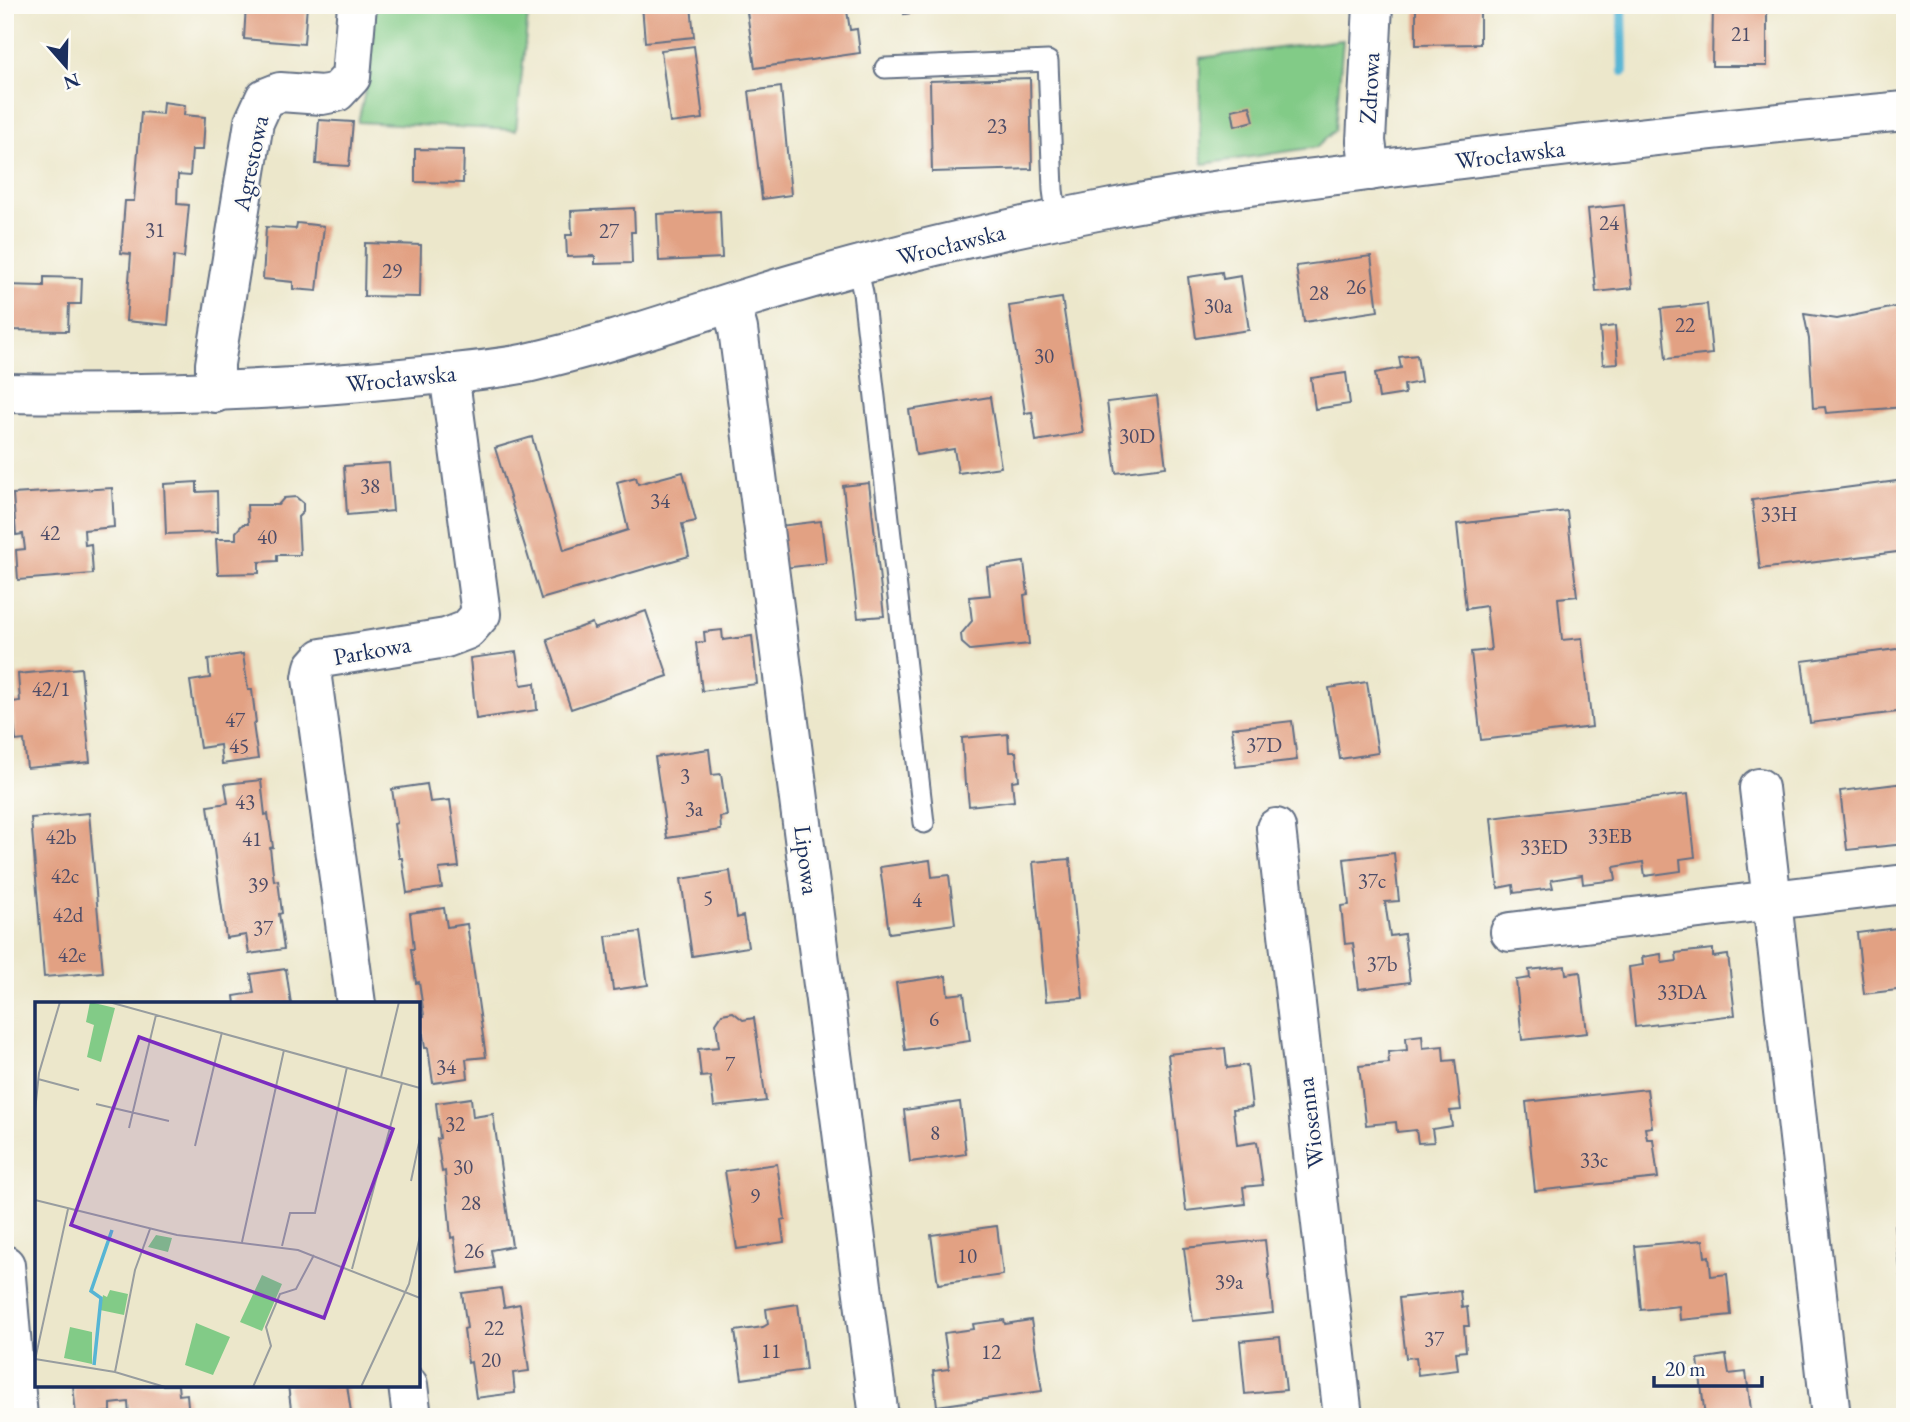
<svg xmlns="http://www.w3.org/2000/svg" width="1910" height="1422" viewBox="0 0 1910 1422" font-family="'EB Garamond',serif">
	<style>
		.green { fill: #82cb87; stroke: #4e7d72; stroke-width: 2 }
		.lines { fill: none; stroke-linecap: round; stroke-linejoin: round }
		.stream { stroke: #56b5d4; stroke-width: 10 }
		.building { fill: #e2a183 }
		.service-casing { stroke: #646f84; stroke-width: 23 }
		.minor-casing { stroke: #646f84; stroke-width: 42 }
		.tertiary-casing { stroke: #646f84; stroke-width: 42 }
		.service { stroke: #fff; stroke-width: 19 }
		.minor { stroke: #fff; stroke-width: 38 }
		.tertiary { stroke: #fff; stroke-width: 38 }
		.labels { text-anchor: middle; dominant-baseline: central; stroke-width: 5; stroke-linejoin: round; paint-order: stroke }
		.number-label { font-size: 21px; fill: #4d4c67 }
		.street-label { font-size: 24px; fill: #1b2f5e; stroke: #fdfcf7 }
		.inset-river { fill: none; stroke: #56b5d4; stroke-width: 3.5 }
		.inset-road { fill: none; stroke: #989d9f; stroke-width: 2 }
		.view { fill: #7b2cbf; fill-opacity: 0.15; stroke: #7b2cbf; stroke-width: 3.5 }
		.inset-edge { fill: none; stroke: #1b2f5e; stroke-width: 3.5 }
	</style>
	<rect width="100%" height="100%" fill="#fdfcf7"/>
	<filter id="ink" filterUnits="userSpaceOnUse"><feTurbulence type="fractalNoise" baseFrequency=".0143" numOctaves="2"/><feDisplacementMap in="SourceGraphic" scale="14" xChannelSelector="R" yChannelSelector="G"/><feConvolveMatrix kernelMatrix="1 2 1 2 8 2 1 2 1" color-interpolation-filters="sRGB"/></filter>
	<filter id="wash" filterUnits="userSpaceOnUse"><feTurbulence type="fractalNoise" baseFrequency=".00686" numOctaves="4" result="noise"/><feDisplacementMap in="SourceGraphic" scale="28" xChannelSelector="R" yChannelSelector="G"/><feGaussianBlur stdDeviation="1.57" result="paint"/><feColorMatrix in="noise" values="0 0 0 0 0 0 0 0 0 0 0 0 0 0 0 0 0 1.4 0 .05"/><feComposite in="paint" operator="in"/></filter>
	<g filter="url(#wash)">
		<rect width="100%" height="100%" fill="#ece7cb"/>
		<!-- green -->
		<path class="green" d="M373,5H529L516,130L358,122L370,70Z
			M1343,40L1335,130L1317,147L1203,164L1200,148V58Z"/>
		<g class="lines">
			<!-- stream -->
			<path class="stream" d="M1622,5L1623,71"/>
		</g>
		<g id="blocks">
			<!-- building -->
			<path class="building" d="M246,5H307L304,44L244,39Z
				M642,5H691L694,37L645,42Z
				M746,5H854L855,11H847L850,30L857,29L860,53L755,68Z
				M902,5H942L943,8L904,14Z
				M1416,5H1480V44L1416,45Z
				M1713,5H1767V66H1712Z
				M694,46L703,119L670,123L661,50Z
				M1030,78L1032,169L932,172L930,81Z
				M781,87L791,195L762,199L749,91Z
				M163,102L185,105L184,115L205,117L203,150H192L190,176L178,175L177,204L189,205L184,258L174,256L168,325L126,321L131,254L121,253L125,201H134L141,112L162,114Z
				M1250,106L1254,121L1235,126L1232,110Z
				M319,120L353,122L349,166L316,164Z
				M415,149L464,150L463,183L415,182Z
				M1624,205L1632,288L1596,292L1588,209Z
				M634,208L635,232H631L632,263L595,264V256L567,257L566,235H572L571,211Z
				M720,211L722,258L659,261L657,214Z
				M297,223L324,226L317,291L293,289V282L263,279L266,227L296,229Z
				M365,243L421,245L420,297L364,296Z
				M1371,256L1378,311L1304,322L1296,266Z
				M1222,272L1223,279L1241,276L1249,330L1196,338L1188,277Z
				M44,277L82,278L81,304H69L68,331L5,330V285L44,286Z
				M1062,298L1083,433L1036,441L1032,412L1025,413L1009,306Z
				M1707,304L1712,354L1666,359L1661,309Z
				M1905,305V407L1826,413L1825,407L1813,408L1809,339L1804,314L1837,319Z
				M1615,326L1618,363L1603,364L1600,328Z
				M1417,355L1421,382L1404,385L1405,394L1379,398L1375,373L1401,368L1399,357Z
				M1346,373L1350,404L1315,409L1311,378Z
				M1157,396L1166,467L1116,473L1107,402Z
				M990,397L1001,467L958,473L954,449L916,455L909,410Z
				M532,437L564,550L628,530L617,482L636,477L638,484L683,472L696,521L682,524L689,556L541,599L495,448Z
				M389,463L393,511L347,515L344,466Z
				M1905,480V551L1760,569L1752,500Z
				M197,482V492L217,491L218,532L166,534L164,484Z
				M869,483L884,616L858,618L843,486Z
				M112,488L114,527L84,530L85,545L91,544L93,574L18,580L16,550L25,549L23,534L16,535L13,494Z
				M296,497L303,503V512L298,517L300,555H277V561L259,562V573L218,574L216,539H236V532L243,524H248L247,505H278L284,498Z
				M1567,511L1577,596L1558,598L1562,640L1582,638L1592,727L1481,740L1471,652L1491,650L1486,606L1466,609L1457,524Z
				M821,521L826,563L784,568L779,526Z
				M1024,562L1028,594L1024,595L1029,644L970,650L962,643L961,634L972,621L969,597L990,595L987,567Z
				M646,611L668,676L571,709L547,639L592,623L594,629Z
				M722,630L723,640L752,636L757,684L702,691L696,643L705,642L704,632Z
				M1905,648V711L1810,723L1802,661Z
				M516,652L521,685L535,683L537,710L476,719L470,658Z
				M243,654L248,690H252L256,723L253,724L258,759L222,764L220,745L200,748L190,681L210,678L208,659Z
				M81,668L90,762L27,768L24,740L16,741L12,702L20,701L18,674Z
				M1367,682L1378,753L1340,759L1329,688Z
				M1292,721L1297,760L1236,767L1232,728Z
				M1008,734L1009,752H1016L1019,780L1012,781L1014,801L969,806L967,785H965L962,738Z
				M709,749L712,775L721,774L727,816L720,817L721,830L667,838L655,757Z
				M261,780L265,815L268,814L273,847L270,848L274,881L278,880L282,913L279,914L284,949L249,954L246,935L226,938L208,806L228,803L225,784Z
				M1905,783V844L1847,850L1840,791Z
				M427,784L430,802L450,800L459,867L439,869L442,888L407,893L402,858H399L394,824L397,823L392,789Z
				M1688,794L1695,857L1680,859L1681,871L1645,876L1643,862L1614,867L1616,880L1583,884L1582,875L1551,880L1553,888L1514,893L1513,885L1498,888L1491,818Z
				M89,813L103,972L44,977L31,818Z
				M1394,853L1399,901L1385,902L1390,936L1404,934L1410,982L1359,989L1353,943L1345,944L1341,906L1349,905L1344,859Z
				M1070,859L1083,998L1046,1001L1033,862Z
				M930,860L932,877L949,875L955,924L889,933L880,867Z
				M730,871L737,918L743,916L748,947L692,956L681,879Z
				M444,908L447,927L467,924L486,1057L466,1059L468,1078L433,1083L428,1048H425L420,1016H424L419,982L416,983L411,949H414L410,913Z
				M1905,927V989L1864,994L1857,933Z
				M640,932L648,985L613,990L606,936Z
				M1713,949V957L1728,955L1735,1015L1635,1027L1629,967L1643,965L1642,957L1661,954L1662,963L1677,961L1676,953Z
				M1565,966L1566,974L1580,972L1587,1033L1522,1040L1516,980L1530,978L1529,970Z
				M286,969L291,1004H235L234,996L254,993L251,974Z
				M946,976L948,995L964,993L970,1041L905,1050L896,983Z
				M733,1012L743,1020L754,1018L766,1101L714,1107L710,1076L701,1077L698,1049L719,1047L716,1023L722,1014Z
				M1422,1035L1423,1048L1443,1046L1444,1061L1455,1060L1461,1110L1450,1111L1452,1126L1432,1129L1434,1142L1418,1143L1416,1130L1397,1132L1396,1122L1366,1125L1359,1066L1389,1063L1388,1052L1407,1050L1406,1037Z
				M1225,1048L1227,1068L1247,1065L1252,1107L1233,1109L1237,1145L1257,1142L1263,1185L1243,1187L1245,1204L1186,1211L1168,1054Z
				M1647,1089L1652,1127L1645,1128L1647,1139H1653L1658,1178L1535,1191L1526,1102Z
				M471,1098L473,1117L493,1114L512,1246L491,1250L494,1268L459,1273L454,1237L451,1238L445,1171L442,1172L437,1139L440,1138L436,1103Z
				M960,1102L966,1154L910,1162L904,1110Z
				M777,1164L785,1219L781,1220L784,1242L737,1249L725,1171Z
				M1905,1224V1294H1903L1895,1226Z
				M997,1226L1003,1275L938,1284L931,1235Z
				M1265,1240L1273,1313L1193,1321L1184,1248Z
				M1703,1240L1705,1257L1709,1256L1711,1276L1727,1274L1731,1315L1680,1320L1679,1306L1641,1310L1635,1246Z
				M501,1288L504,1307L520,1304L529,1371L513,1373L515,1393L476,1398L471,1362L468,1363L464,1329L467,1328L462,1293Z
				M1460,1291L1462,1308L1467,1307L1469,1326H1464L1466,1351L1456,1352L1458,1370L1418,1375L1416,1357L1406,1358L1399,1298Z
				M798,1304L806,1370L742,1379L735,1331L763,1327L768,1324L766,1309Z
				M1004,1320L1005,1324L1031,1320L1042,1391L937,1406L933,1371L949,1369L944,1333L974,1329L973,1324Z
				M1280,1337L1286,1390L1245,1394L1240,1341Z
				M1726,1355L1729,1374L1746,1372L1752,1417H1705L1698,1359Z
				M73,1385H178L179,1395L187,1394L189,1417H129L128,1402L111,1404V1412L76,1415Z
				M288,1385H347L351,1412L348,1413V1417H292Z
				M518,1413L519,1417H501V1415Z"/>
		</g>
	</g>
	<g filter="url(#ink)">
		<use href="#blocks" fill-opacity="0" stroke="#646f84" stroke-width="2"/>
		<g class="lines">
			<defs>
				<path id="service" d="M885,68L1048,61L1053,190L1057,219
					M857,267L863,293L924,823"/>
				<path id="minor" d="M1370,171L1366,141L1373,5
					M731,304L738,329L879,1417
					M215,393V364L254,122L265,98L280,92L322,95L337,92L351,77L357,5
					M1759,788L1831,1417
					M1276,828L1343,1417
					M1510,932L1905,884
					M356,1004L312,678L314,667L322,658L446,638L467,630L481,614L449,373
					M5,1265L18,1417
					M408,1385L412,1417"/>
				<path id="tertiary" d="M5,393C135,395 263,392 392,379C437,374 483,372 527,363C619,342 706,309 796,283C898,253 1003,229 1107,209C1196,191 1286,182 1375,170C1551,147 1728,127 1905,111"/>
			</defs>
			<!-- service casing -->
			<use href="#service" class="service-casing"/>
			<!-- minor casing -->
			<use href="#minor" class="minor-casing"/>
			<!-- tertiary casing -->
			<use href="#tertiary" class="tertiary-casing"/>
			<!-- service -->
			<use href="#service" class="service"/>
			<!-- minor -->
			<use href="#minor" class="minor"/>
			<!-- tertiary -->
			<use href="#tertiary" class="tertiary"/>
		</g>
	</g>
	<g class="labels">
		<!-- number labels -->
		<g class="number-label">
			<text x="1741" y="33">21</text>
			<text x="997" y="125">23</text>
			<text x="1609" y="222">24</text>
			<text x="155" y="229">31</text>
			<text x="609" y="230">27</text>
			<text x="392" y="270">29</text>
			<text x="1356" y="286">26</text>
			<text x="1319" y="292">28</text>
			<text x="1218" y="305">30a</text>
			<text x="1685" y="324">22</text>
			<text x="1044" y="355">30</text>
			<text x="1137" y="435">30D</text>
			<text x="370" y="485">38</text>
			<text x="660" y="500">34</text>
			<text x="1779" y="513">33H</text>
			<text x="50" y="532">42</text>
			<text x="267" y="536">40</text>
			<text x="51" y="688">42/1</text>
			<text x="235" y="719">47</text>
			<text x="1264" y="744">37D</text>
			<text x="239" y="745">45</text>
			<text x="685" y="775">3</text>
			<text x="245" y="801">43</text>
			<text x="694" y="808">3a</text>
			<text x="1610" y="835">33EB</text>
			<text x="61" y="836">42b</text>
			<text x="252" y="838">41</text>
			<text x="1544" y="846">33ED</text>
			<text x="65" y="875">42c</text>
			<text x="1372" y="880">37c</text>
			<text x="258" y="884">39</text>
			<text x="708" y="897">5</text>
			<text x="917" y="899">4</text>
			<text x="68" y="914">42d</text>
			<text x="263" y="927">37</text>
			<text x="72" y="954">42e</text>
			<text x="1382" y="963">37b</text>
			<text x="1682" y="991">33DA</text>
			<text x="934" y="1018">6</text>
			<text x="730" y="1063">7</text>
			<text x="446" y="1066">34</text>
			<text x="455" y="1123">32</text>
			<text x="935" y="1132">8</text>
			<text x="1594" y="1159">33c</text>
			<text x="463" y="1166">30</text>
			<text x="755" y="1195">9</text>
			<text x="471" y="1202">28</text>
			<text x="474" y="1250">26</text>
			<text x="967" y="1255">10</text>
			<text x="1229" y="1281">39a</text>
			<text x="494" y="1327">22</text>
			<text x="1434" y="1338">37</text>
			<text x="771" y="1350">11</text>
			<text x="991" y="1351">12</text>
			<text x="491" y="1359">20</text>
		</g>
		<!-- street labels -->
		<g class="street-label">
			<text transform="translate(1369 88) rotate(-87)">Zdrowa</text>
			<text transform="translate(1510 154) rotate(-7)">Wrocławska</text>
			<text transform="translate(250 163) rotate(-78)">Agrestowa</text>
			<text transform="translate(951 244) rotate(-14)">Wrocławska</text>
			<text transform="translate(401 378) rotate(-6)">Wrocławska</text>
			<text transform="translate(372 650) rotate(-10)">Parkowa</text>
			<text transform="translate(807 860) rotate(83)">Lipowa</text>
			<text transform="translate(1310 1123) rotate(-97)">Wiosenna</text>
		</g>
	</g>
	<!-- overview -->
	<g transform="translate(35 1002)">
		<rect width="385" height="385" fill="#ece7cb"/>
		<path d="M55,0L80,6L66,60L52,55L59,23L51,20ZM121,233L137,236L133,250L113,245ZM227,273L247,282L227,329L205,320ZM75,288L93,292L89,313L65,308L68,293L72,295ZM161,321L195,335L178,373L150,363ZM35,325L57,330V362L29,356Z" fill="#82cb87"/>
		<path class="inset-river" d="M59,363L66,296L56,289L77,228"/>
		<path class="inset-road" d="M74,0L385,86M346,75L364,0M3,77L44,88M61,102L134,119M0,109L4,71L25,0M94,126L121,13M160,144L187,30M376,179L385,136M0,198L142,233L263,248L385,296M207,240L249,48M247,244L255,211H280L312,65M317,267L367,81M0,357L80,370L130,385M0,358L33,207M80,370L100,268L115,227M218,385L236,344L231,325L245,292L261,287L279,253M326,385L374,282L385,234"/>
		<path class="view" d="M104,35L358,127L289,316L36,223Z"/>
		<rect width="385" height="385" class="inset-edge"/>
	</g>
	<!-- margin -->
	<rect width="1910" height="1422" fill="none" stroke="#fdfcf7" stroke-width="28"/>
	<!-- north arrow -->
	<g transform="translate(66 66) rotate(160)" stroke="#fdfcf7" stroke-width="5" paint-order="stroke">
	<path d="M0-5L12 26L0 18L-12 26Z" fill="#1b2f5e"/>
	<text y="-10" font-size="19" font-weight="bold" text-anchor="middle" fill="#1b2f5e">N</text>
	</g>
	<!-- scale -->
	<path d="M1654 1376v10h108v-10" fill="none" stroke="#1b2f5e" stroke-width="3.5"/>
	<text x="1665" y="1376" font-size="21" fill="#1b2f5e" stroke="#fdfcf7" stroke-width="5" paint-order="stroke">20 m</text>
</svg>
